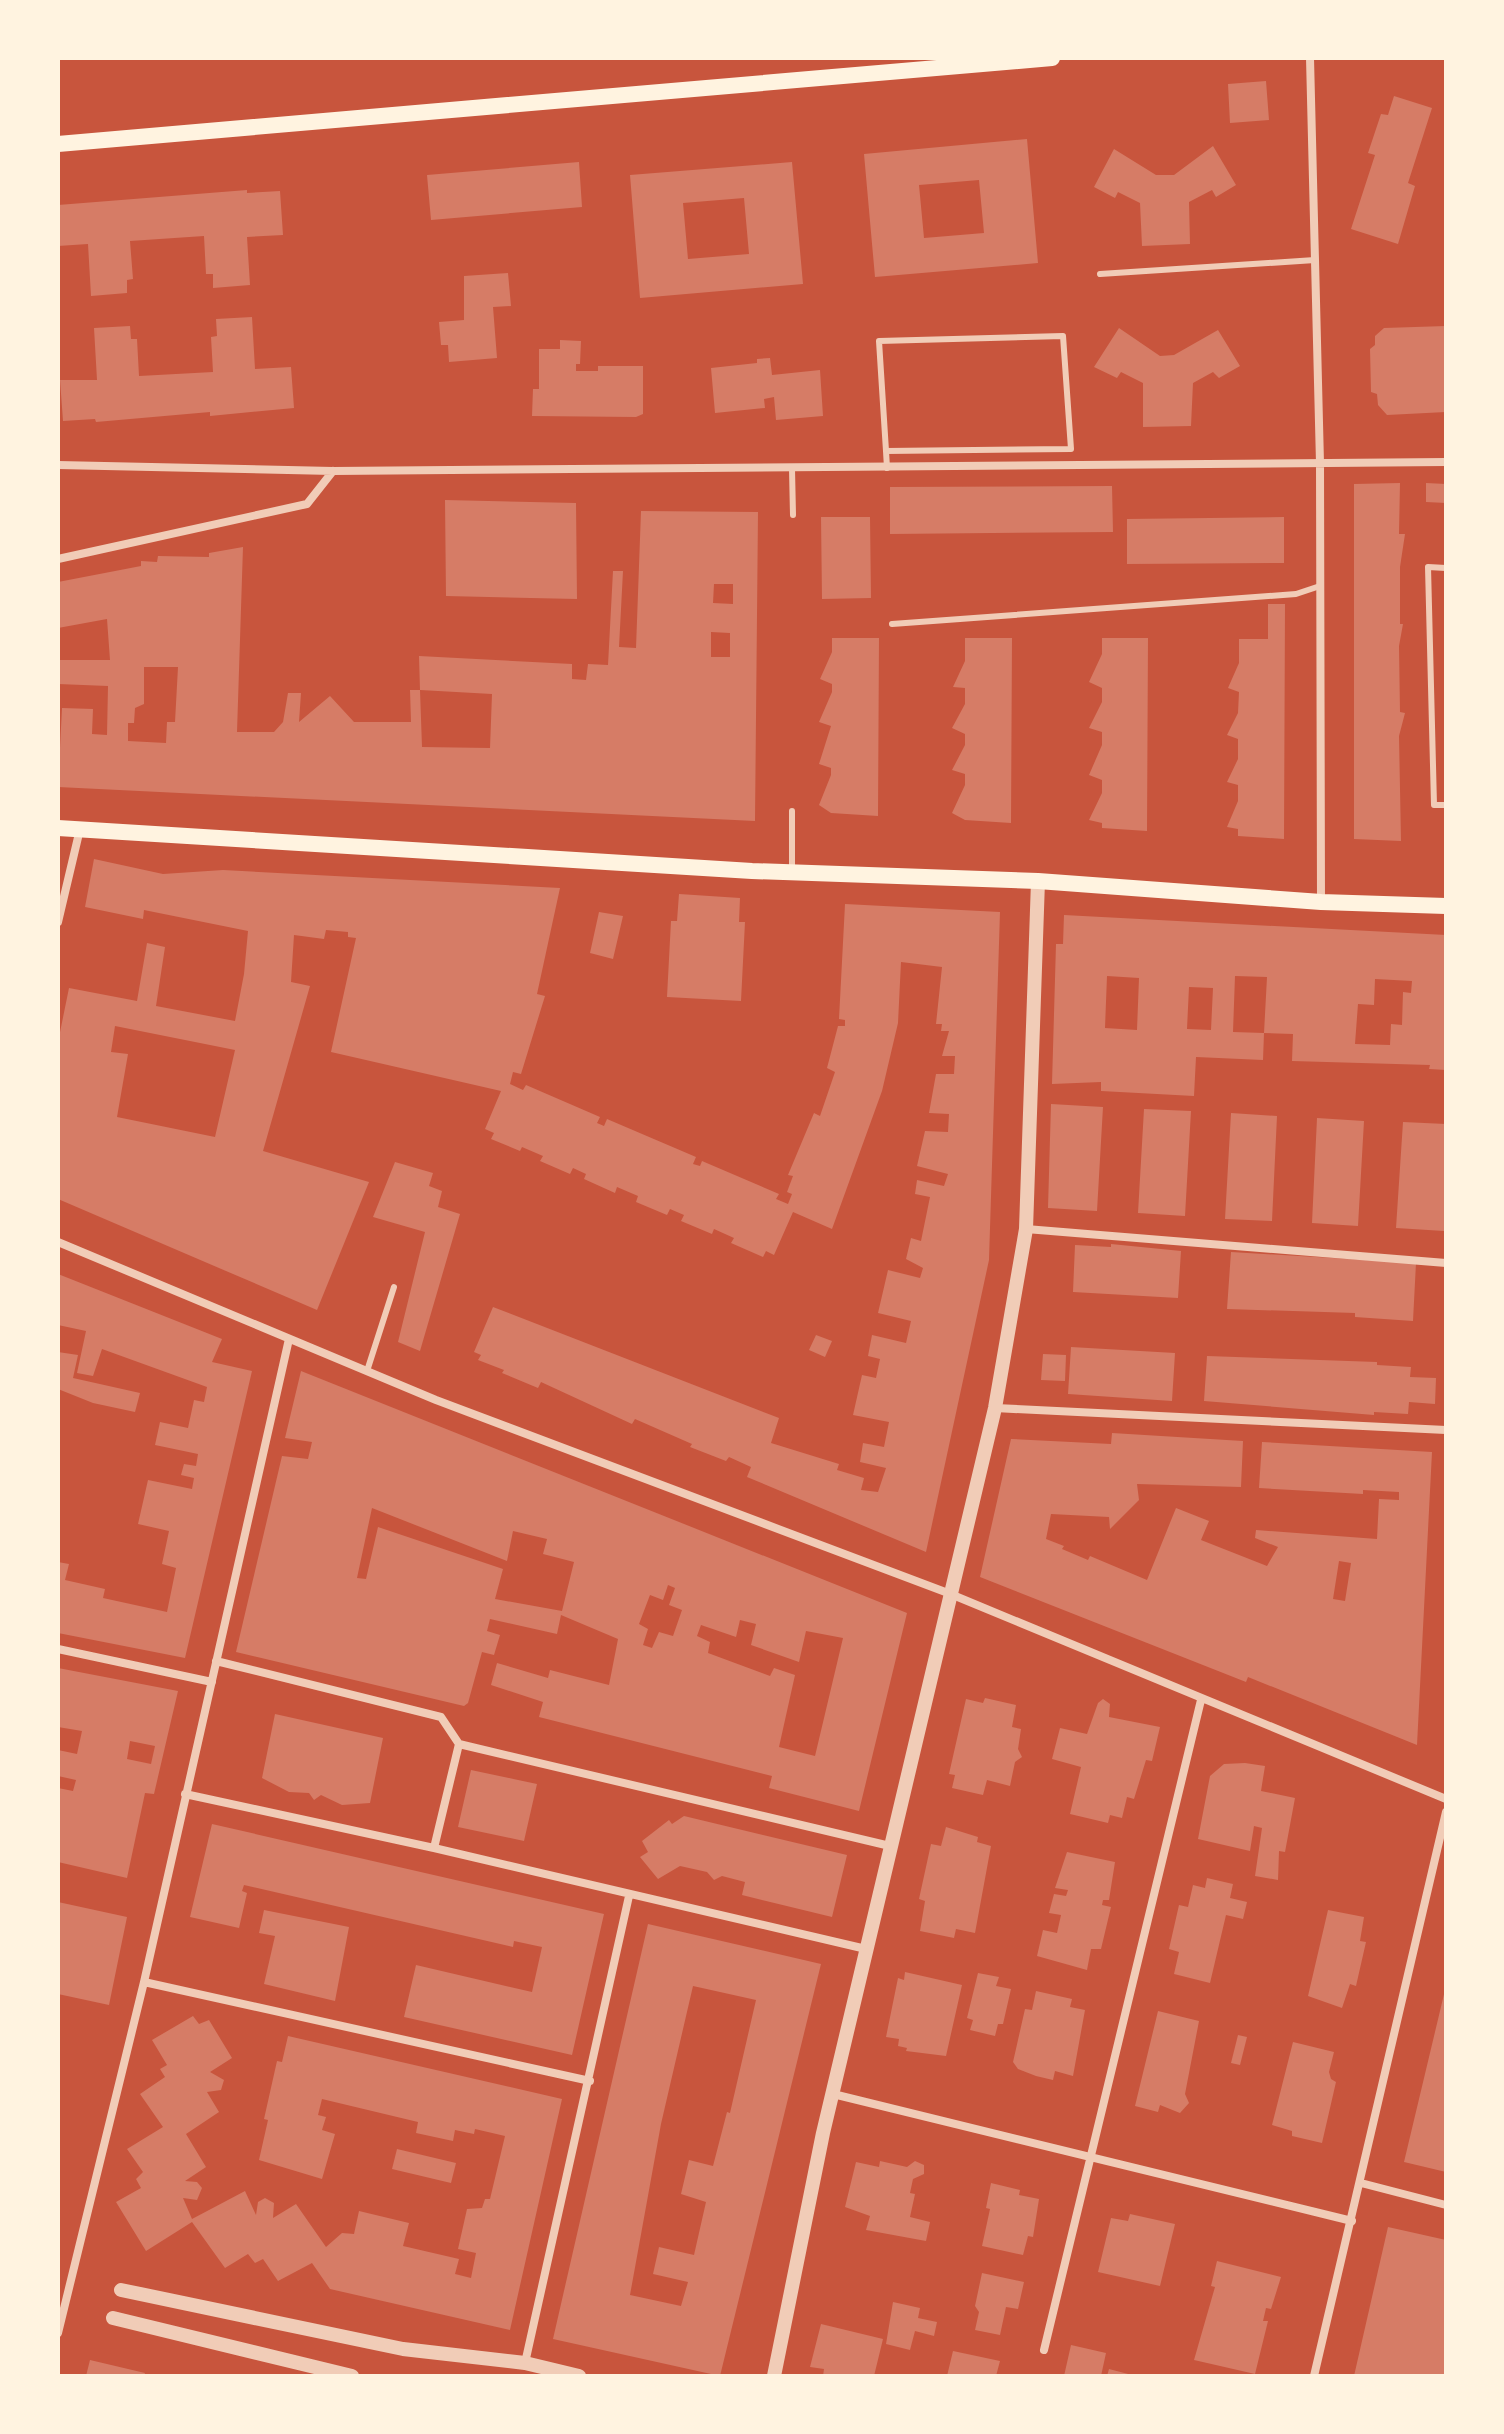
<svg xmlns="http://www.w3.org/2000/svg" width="1504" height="2434" viewBox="0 0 1504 2434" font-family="Commissioner,sans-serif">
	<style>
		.building { fill: #d67c66; fill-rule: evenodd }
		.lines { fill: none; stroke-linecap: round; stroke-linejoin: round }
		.service { stroke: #f1ccb7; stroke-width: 6 }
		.minor { stroke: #f1ccb7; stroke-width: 8 }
		.tertiary { stroke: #f1ccb7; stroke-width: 14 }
		.secondary { stroke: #fff3e0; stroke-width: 16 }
	</style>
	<rect width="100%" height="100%" fill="#c8553d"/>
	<!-- building -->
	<path class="building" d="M1266,81L1269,120L1230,123L1228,84Z
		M1394,96L1432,108L1408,183L1415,186L1398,244L1351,229L1375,155L1368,153L1381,114L1388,115Z
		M1027,139L1038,263L875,277L864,154ZM979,180L984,233L924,238L919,185Z
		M1213,146L1236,185L1216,197L1212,190L1189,202L1190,244L1142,246L1140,203L1118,192L1115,198L1094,187L1114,149L1156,175H1174Z
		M579,162L582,207L431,220L427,175Z
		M792,162L803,284L640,298L630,175ZM744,198L749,254L688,259L683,203Z
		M247,190V193L280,191L283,235L247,237L250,285L213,288V274H206L204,236L130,241L133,279L127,280V293L91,296L88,244L58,246V205Z
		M508,273L511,306L493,307L497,358L449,362L448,345H441L439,322L464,320V276Z
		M252,317L255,369L291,367L294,408L210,416V412L96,422L95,419L63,421L60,380H97L94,328L130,326L131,339H137L139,376L213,372L211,337L217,336L216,319Z
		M1446,326V412L1387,415L1378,405L1377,394L1371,392L1370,349L1375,345V336L1384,328Z
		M1119,328L1160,356L1174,355L1218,330L1240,366L1219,378L1213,372L1193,383L1191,426L1143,427V383L1121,372L1117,378L1094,367Z
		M560,340L581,341L580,364H576V371H598V366H643V414L636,417L532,416L533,389H539V349H560Z
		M770,358L772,375L820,370L823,416L776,420L774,397L764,399L765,408L715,413L711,368L757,363V359Z
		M1400,483L1399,534H1405L1400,567V624H1403L1399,646L1400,712L1405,713L1399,736L1401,841L1354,839V484Z
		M1426,483L1446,484V503L1426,502Z
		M1112,486L1113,532L890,534V487Z
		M445,500L576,503L577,599L446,596Z
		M641,511L758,512L755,821L58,787L62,708L93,709L92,734L107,735L108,686L58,684V660H110L107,619L58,628V582L141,566V561L157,562L158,556L209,557V553L243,547L237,732H274L283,722L288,693H301L299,722L330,696L354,722H411L410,690H420L419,656L572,664V679L586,680L588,664L608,665L613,571H623L619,647L636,648ZM714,584H733V604L713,603ZM711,632L730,633V657H711ZM144,667H178L175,722H167L166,743L128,741V723H134L135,708L144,704ZM420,690L492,694L490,748L422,747Z
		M821,517H870L871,598L822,599Z
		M1284,517V563L1127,564V519Z
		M1268,604H1285L1284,839L1238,836V829L1227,827L1238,801V785L1227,782L1238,759V739L1227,735L1238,713L1239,692L1228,688L1239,663V639H1268Z
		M832,638H879L878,816L831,813L819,805L831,775V768L819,764L831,726L819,722L832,692V684L820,679L832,652Z
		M965,638H1012L1011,823L965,820L952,813L965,785V774L952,770L965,745V734L952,728L965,704V688L953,687L965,661Z
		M1102,638H1148L1147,831L1102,828V823L1089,820L1102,793V780L1089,775L1102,745V732L1089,728L1102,702V688L1089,682L1102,654Z
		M94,859L163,874L223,870L560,888L537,994L545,996L521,1074L513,1072L510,1084L523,1090L526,1085L600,1117L597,1123L604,1126L607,1119L696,1157L693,1164L700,1166L702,1161L779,1194L776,1199L788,1204L792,1194L787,1192L793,1176L788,1175L814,1113L820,1116L835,1072L827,1068L838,1026H845V1020L839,1019L845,904L1000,912L989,1260L926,1552L747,1477L751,1467L729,1457L726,1461L690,1447L692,1444L635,1419L632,1424L541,1382L538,1388L502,1373L504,1370L478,1360L481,1355L474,1352L493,1307L779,1418L771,1443L839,1464L837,1470L864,1478L861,1490L878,1492L886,1468L860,1462L863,1443L884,1447L889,1422L853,1415L862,1375L876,1378L880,1359L868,1356L872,1335L906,1343L911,1321L878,1313L888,1270L920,1278L923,1268L906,1259L911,1238L921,1241L930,1197L915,1194L917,1180L944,1186L948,1174L917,1166L925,1131L948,1132L949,1114L929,1113L936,1074H954L955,1056H942L949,1031H941L942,1024H936L942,967L901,962L898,1023L882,1091L832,1229L793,1212L774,1255L766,1251L763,1257L731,1243L734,1238L714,1229L712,1234L681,1221L684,1215L670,1209L667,1215L636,1202L638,1196L617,1187L615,1193L584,1179L586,1174L573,1168L570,1174L540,1161L543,1156L522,1147L520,1151L491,1139L494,1133L485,1129L501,1091L331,1052L356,938L348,937V932L326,930L324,939L294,935L291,982L310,986L263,1151L369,1182L317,1310L58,1199V1042L69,988L137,1001L147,943L165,947L156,1006L235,1021L244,974L248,931L144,910L143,919L85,907ZM115,1026L235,1050L215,1137L117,1117L128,1054L111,1052Z
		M679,894L740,898L739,922H745L741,1001L667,997L671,921H677Z
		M599,912L623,916L613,959L590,953Z
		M1064,915L1446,935V1070L1429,1069L1430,1065L1292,1061L1293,1034L1264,1033L1267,977L1235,976L1233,1032L1264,1033L1263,1060L1196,1057L1194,1096L1101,1091V1082L1052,1084L1056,944H1063ZM1107,976L1139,978L1137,1030L1105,1028ZM1375,979L1412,981L1411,993L1403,992L1402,1025L1391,1024L1390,1045L1355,1044L1358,1004L1374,1005ZM1189,987L1213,988L1211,1030L1187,1029Z
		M1051,1104L1103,1107L1097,1211L1048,1208Z
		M1144,1109L1191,1111L1185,1216L1138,1213Z
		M1231,1113L1277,1116L1272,1221L1225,1219Z
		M1317,1118L1364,1121L1358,1226L1312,1223Z
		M1403,1122L1446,1124L1444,1231L1396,1228Z
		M395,1162L433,1173L429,1186L442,1191L438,1207L460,1214L420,1351L398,1342L425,1232L373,1217Z
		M1111,1244L1181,1251L1178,1298L1073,1292L1075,1245L1111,1247Z
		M1231,1252L1416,1263L1413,1321L1355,1317V1313L1227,1309Z
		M58,1274L222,1339L212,1362L252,1371L185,1658L58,1633V1562L69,1564L65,1580L105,1589L103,1598L167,1612L176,1568L162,1564L169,1531L138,1524L148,1480L192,1489L194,1478L181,1475L184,1464L196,1466L198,1454L155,1445L160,1422L188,1428L194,1400L204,1402L207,1387L102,1349L93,1376L77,1373L86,1331L58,1325Z
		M816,1335L832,1341L825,1357L809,1350Z
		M1071,1347L1175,1353L1172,1401L1068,1394Z
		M58,1352L78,1355L73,1378L140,1393L135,1412L93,1403L58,1389Z
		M1043,1354L1066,1355L1065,1381L1041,1380Z
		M1207,1356L1377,1362V1365L1411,1367L1410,1377L1436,1378L1435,1404L1409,1402L1408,1414L1374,1412V1415L1204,1401Z
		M301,1371L907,1613L859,1811L769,1788L772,1776L539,1717L543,1702L491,1685L497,1663L548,1678L550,1670L609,1685L618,1639L561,1615L557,1634L490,1619L487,1631L500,1635L494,1655L482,1652L468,1703L464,1706L236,1652L282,1456L308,1459L312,1442L285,1438ZM372,1508L507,1561L513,1531L547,1539L543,1554L574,1562L562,1611L495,1599L503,1569L378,1527L366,1579L357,1578ZM668,1585L675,1588L669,1605L682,1610L673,1636L659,1632L652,1648L643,1645L648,1629L639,1624L650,1595L663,1600ZM740,1620L756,1624L751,1645L799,1662L806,1631L843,1638L815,1756L779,1747L795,1675L774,1668L770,1676L708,1653L710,1642L697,1636L701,1625L736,1637Z
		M1112,1433L1243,1441L1241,1487L1137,1484L1139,1500L1110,1529L1109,1517L1051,1514L1046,1539L1064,1546L1062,1549L1088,1560L1090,1556L1147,1580L1176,1508L1209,1521L1201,1540L1267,1566L1278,1547L1255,1538L1256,1530L1377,1539L1379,1499L1399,1500V1492L1363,1490V1494L1259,1488L1262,1442L1432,1452L1417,1745L1248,1677L1246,1682L980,1577L1011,1439L1111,1444ZM1339,1561L1351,1563L1345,1601L1333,1599Z
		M58,1668L178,1691L154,1794L145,1793L127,1878L58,1862V1788L73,1791L76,1780L58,1776V1750L77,1754L82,1731L58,1727ZM130,1741L155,1746L151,1764L127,1759Z
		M985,1698L1016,1705L1012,1727L1021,1729L1018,1749L1022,1757L1015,1762L1010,1786L987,1780L983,1795L952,1788L955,1775L949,1774L966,1699L983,1703Z
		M1103,1699L1110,1704L1109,1717L1160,1727L1152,1761L1146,1760L1134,1799L1127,1797L1122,1818L1110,1815L1108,1823L1070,1814L1081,1767L1052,1759L1060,1728L1087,1734L1098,1703Z
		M275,1714L383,1738L370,1803L342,1805L321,1795L314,1800L309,1793L289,1792L262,1778Z
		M1245,1763L1265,1766L1261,1791L1295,1798L1285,1852L1279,1851L1278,1880L1255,1876L1262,1828L1254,1826L1250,1851L1198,1839L1210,1776L1224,1764Z
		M471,1770L537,1784L524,1841L458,1827Z
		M684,1816L847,1855L832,1917L742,1895L745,1882L722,1876L714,1880L707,1872L680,1866L658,1879L640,1857L648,1852L642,1841L669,1820L672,1824Z
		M212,1824L604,1914L572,2055L404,2017L416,1965L532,1992L542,1947L514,1941L513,1947L244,1885L242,1891L247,1893L239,1928L190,1917Z
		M946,1827L978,1837L977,1842L991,1846L975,1933L956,1929L954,1938L920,1931L925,1901L919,1899L931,1844L941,1846Z
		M1067,1852L1115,1862L1109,1900H1103L1102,1905L1111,1907L1101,1949H1091L1087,1970L1037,1956L1043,1930L1057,1933L1061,1915L1049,1913L1054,1894L1066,1896L1068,1890L1055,1888Z
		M1207,1878L1233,1884L1230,1898L1247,1902L1243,1919L1226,1915L1210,1983L1174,1974L1179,1952L1169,1949L1179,1905L1188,1907L1193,1885L1205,1888Z
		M58,1902L127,1917L109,2005L58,1994Z
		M264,1910L349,1927L335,2001L264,1984L275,1936L259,1933Z
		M1328,1910L1364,1917L1360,1941L1366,1942L1356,1986L1350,1984L1342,2008L1308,1996Z
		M648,1924L821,1964L720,2376L553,2339ZM693,1986L756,2000L730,2113L727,2112L713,2166L689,2160L681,2194L706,2202L694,2255L659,2247L653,2274L688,2282L681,2306L630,2295L661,2124Z
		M905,1972L962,1985L946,2056L906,2051L907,2048L898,2046L899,2039L886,2037L898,1978L904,1980Z
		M978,1973L999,1977L996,1986L1011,1989L1003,2024H998L995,2036L970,2030L973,2020L967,2018Z
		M1445,1990H1446V2172L1404,2162Z
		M1036,1991L1072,1999L1070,2007L1085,2010L1073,2076L1055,2071L1053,2080L1036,2076L1018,2069L1013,2062L1025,2009L1032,2010Z
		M1158,2011L1199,2021L1185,2094L1189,2103L1180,2113L1160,2105L1158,2112L1135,2106Z
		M193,2016L199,2024L209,2020L232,2058L210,2072L224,2080L221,2090L207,2092L219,2112L186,2134L206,2167L185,2181L197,2182L202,2188L197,2200L183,2198L192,2219L245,2191L256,2215L258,2202L265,2198L274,2203L273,2218L296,2204L326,2247L342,2233L354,2234L359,2211L409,2223L403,2246L459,2259L455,2274L471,2278L476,2253L458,2249L467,2209L482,2208L485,2199H490L505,2136L475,2129L474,2134L455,2130L453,2141L416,2133L418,2122L322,2099L318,2115L326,2117L322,2130L335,2134L322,2179L259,2160L268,2120L264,2119L277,2061L282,2062L288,2036L562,2099L510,2330L330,2289L312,2263L278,2281L263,2259L255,2263L248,2254L225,2268L192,2222L146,2251L116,2202L141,2188L136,2179L143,2172L127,2149L163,2127L140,2094L165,2077L160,2069L167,2065L152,2040Z
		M1238,2035L1247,2037L1240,2065L1231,2063Z
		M1293,2042L1334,2052L1329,2072L1331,2079L1336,2082L1322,2143L1292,2136V2131L1272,2125Z
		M397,2149L456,2163L451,2183L392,2169Z
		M880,2161L907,2167L915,2161L924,2165V2174L913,2179L910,2193L915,2194L910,2217L930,2222L926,2241L866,2230L870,2216L845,2207L856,2162L879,2167Z
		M991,2183L1020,2190L1019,2195L1039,2199L1033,2237L1028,2236L1023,2255L982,2246L990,2209L986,2208Z
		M1130,2214L1175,2224L1160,2286L1098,2272L1111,2218L1128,2221Z
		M1388,2227L1446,2240V2376H1354Z
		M1217,2261L1281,2277L1271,2309L1266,2308L1263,2321H1268L1255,2374L1194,2360L1215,2287L1211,2286Z
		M982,2273L1024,2282L1018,2309L1006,2307L1000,2335L975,2330L979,2312L975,2306Z
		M893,2302L920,2308L918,2318L937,2322L934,2336L915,2331L910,2350L886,2344Z
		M821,2324L883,2339L874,2376H823L824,2369L810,2367Z
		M1071,2345L1106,2353L1101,2376H1064Z
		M953,2351L1000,2361L996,2376H947Z
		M90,2360L145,2373L144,2376H86Z
		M1109,2369L1132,2375L1131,2376H1107Z"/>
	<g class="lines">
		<!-- service -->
		<path class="service" d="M1100,274L1315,260
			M886,451L1071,449L1063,336L879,341L886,451L887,468
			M792,469L793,515
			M1446,568L1428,567L1434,805H1446
			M892,624L1296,594L1320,586
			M792,811V872
			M367,1371L394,1287"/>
		<!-- minor -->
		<path class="minor" d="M1310,58L1320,463L1321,902
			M58,465L333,471L1446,462
			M58,559L307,504L333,471
			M58,922L80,829
			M1026,1229L1446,1263
			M58,1242L436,1400L948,1593L1446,1799
			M995,1408L1446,1430
			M58,1649L212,1682
			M216,1661L441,1717L459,1744L890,1846
			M185,1794L434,1848L866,1949
			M434,1848L459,1744
			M144,1982L590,2081
			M833,2094L1352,2221
			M1361,2183L1446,2205
			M58,2333L144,1982L289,1339
			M1044,2350L1201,1700
			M525,2363L629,1896
			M1314,2376L1446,1812"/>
		<!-- tertiary -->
		<path class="tertiary" d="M121,2290L403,2349L525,2363L579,2376
			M113,2318L352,2376
			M774,2376L823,2133L995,1408L1026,1229L1038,881"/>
		<!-- secondary -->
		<path class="secondary" d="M58,144L1052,58
			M58,828L752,871L1038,881L1321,902L1446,906"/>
	</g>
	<!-- border -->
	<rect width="1504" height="2434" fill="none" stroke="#fff3e0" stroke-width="120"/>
</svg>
